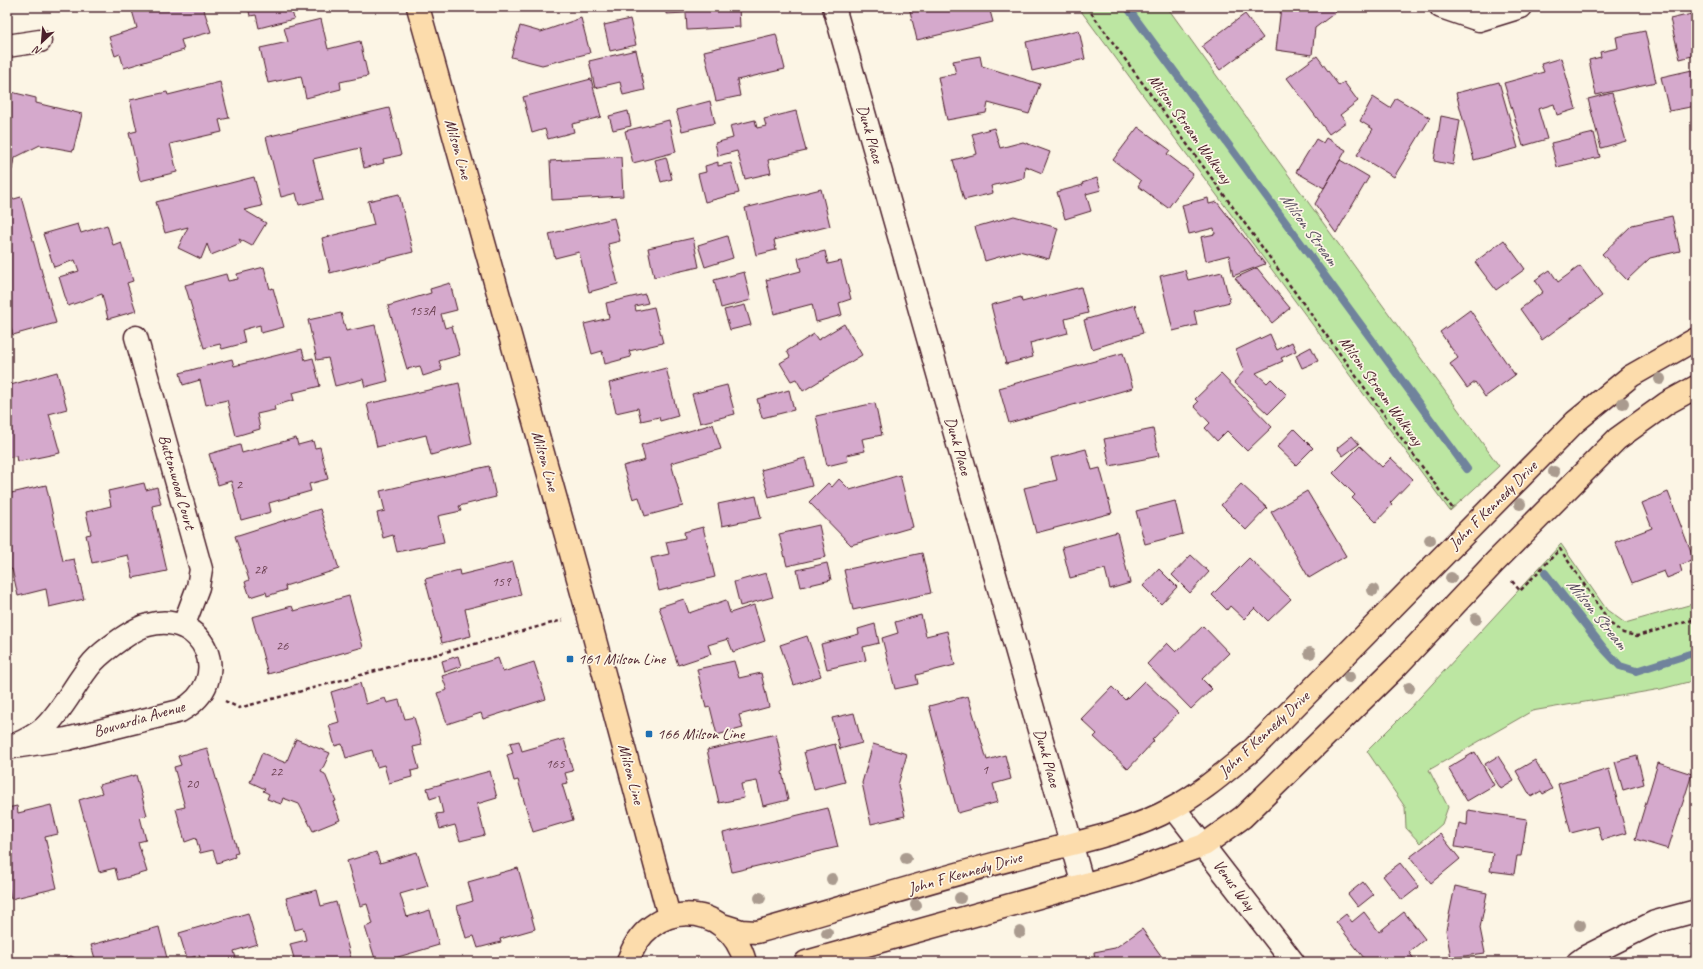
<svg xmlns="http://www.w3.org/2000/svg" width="1703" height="969" viewBox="0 0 1703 969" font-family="Caveat,sans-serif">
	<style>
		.green { fill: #bce6a2; stroke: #838266 }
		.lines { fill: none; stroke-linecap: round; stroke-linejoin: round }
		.stream { stroke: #6f839c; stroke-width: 8 }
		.building { fill: #d5a9cc; stroke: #4a1f2b }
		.minor-casing { stroke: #4a1f2b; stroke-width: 25 }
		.major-casing { stroke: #4a1f2b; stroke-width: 25 }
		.path { stroke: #4a1f2b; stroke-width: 2.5; stroke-dasharray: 4 3; stroke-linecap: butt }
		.minor { stroke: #fcf5e5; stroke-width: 22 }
		.major { stroke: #fcdcac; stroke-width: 22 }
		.tree { fill: #aa9b8f }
		.poi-dot { fill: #1f6fb2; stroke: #fcf5e5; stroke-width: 1.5 }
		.labels { text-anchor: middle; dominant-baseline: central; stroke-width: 3.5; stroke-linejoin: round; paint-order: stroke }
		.number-label { font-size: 14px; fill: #6d4253 }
		.street-label { font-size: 16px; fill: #4a1f2b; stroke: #fcf5e5 }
		.poi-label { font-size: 16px; fill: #4a1f2b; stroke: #fcf5e5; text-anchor: start }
		.water-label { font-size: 17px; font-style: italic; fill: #5c5163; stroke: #fcf5e5 }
	</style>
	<rect width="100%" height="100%" fill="#fcf5e5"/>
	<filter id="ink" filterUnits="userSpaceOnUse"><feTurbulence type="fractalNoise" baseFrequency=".025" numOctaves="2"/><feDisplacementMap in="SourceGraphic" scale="8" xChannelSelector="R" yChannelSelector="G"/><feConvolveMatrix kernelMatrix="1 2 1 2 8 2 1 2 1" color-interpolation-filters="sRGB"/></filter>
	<g filter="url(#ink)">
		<!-- green -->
		<path class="green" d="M1078,7H1167L1499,466L1450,511Z
			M1561,544L1607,610L1625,623L1696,603V680L1661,689L1532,711L1429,770L1448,807L1442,824L1420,843L1406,828L1405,807L1367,751L1410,708Z"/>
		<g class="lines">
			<!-- stream -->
			<path class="stream" d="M1127,7L1467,469
				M1545,573L1605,650L1620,666L1636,671L1696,652"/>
		</g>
		<!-- building -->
		<path class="building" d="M131,7H203L211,32L181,40L184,50L124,68L120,54L115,56L109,37L137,28Z
			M248,7H291L294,19L259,28L256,15L250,16Z
			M666,7H739L740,27L687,30L686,13L666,14Z
			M909,7H989L993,22L917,40Z
			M1281,7H1333L1336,12L1315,28L1312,55L1276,50Z
			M1696,13V55L1680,59L1670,19Z
			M1245,14L1263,38L1220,70L1202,46Z
			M581,18L590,53L542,65L511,57L520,26L541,32Z
			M321,19L328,49L360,41L368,76L340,82L341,89L306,98L301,76L268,83L260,48L288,42L284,28Z
			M630,19L636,45L610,51L604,25Z
			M1079,30L1085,59L1032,71L1026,42Z
			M1645,31L1656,82L1596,95L1589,60L1601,57L1600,52L1618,48L1616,37Z
			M776,34L785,69L737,80L740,96L716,101L704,51Z
			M636,50L645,90L623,95L620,82L595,88L589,61Z
			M980,56L982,66L1040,84L1029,114L988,103L986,113L947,120L938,77L956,74L953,61Z
			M1317,56L1339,86L1344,82L1358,101L1340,115L1346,122L1329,134L1287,78Z
			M1561,58L1576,109L1557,115L1554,104L1538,109L1547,139L1523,146L1504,83L1544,72L1541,64Z
			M1692,70L1696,88V106L1669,111L1661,77Z
			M591,79L601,117L572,124L574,132L548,139L545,129L532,133L523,97Z
			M220,82L229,118L219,120L222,132L170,144L177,172L140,181L129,133L137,131L130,100L167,92L168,95Z
			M1499,82L1518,148L1474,160L1456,93Z
			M7,91L36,98V103L82,114L73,151L40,145L14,158L12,170L7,168Z
			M1612,93L1626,141L1601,148L1588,99Z
			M1373,97L1390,108L1396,98L1430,118L1394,177L1357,155L1373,129L1360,121Z
			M710,101L715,123L682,131L676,110Z
			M389,108L401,155L383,159L384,163L364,168L360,148L313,159L323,199L299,205L296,193L281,197L266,137Z
			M628,111L631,126L613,130L609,116Z
			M796,111L806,151L768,160L771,173L745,179L737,151L718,156L715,143L733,138L730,126L755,120L757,128L766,126L764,119Z
			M1441,116L1460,120L1453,165L1434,161Z
			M669,120L676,152L633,163L625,131Z
			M1138,127L1170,150L1167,154L1193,174L1168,208L1138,186L1141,181L1113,160Z
			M994,128L1000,148L1023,142L1050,152L1042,173L1025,166L1024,178L991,186L993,193L964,200L953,160L977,154L972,134Z
			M1594,133L1600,157L1557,167L1551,143Z
			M1326,138L1346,150L1324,188L1296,172L1316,139L1323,143Z
			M621,157L623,196L552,200L550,161Z
			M666,157L672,179L661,182L655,160Z
			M1340,160L1369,177L1336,233L1315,204Z
			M718,162V166L731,163L739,193L705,202L698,174L706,172L705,166Z
			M254,177L262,206L244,210L266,223L252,246L239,239L241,243L211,255L207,244L201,259L178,248L188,227L165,233L156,202Z
			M1097,178L1101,190L1086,194L1091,211L1065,219L1057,192L1083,185L1082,183Z
			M821,189L830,226L774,240L776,250L756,255L745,208Z
			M399,194L413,252L330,273L322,238L374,225L368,201Z
			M21,197L56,323L13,335L7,315V201Z
			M1208,198L1209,204L1217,202L1265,264L1233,276L1229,255L1206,261L1201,237L1215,234L1214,228L1189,234L1182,205Z
			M1014,216L1058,228L1049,259L1019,251L985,261L975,227Z
			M1672,216L1680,251L1650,258L1627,280L1602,254L1632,225Z
			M614,218L620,241L608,244L618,284L589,292L579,252L555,258L549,234Z
			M78,224L81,233L107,225L113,245L121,242L133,281L127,283L136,311L108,319L102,294L68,306L59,277L79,271L75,260L54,267L43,234Z
			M727,236L733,258L705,267L698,245Z
			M693,238L699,267L654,277L648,248Z
			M1504,240L1525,269L1496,290L1475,262Z
			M825,251L828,264L841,261L851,299L839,303L842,315L816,322L812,304L774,314L766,280L801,271L798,258Z
			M1580,266L1602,296L1542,340L1520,309L1543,292L1535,280L1550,270L1558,282Z
			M264,267L270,289L273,288L284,327L261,333L260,325L242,330L245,343L222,349L220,344L204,348L185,285L226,274L228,281L238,279L237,274Z
			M1257,268L1290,308L1272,323L1235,278Z
			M1185,270L1188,280L1222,272L1230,302L1194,311L1197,325L1173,331L1160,276Z
			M744,272L751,300L721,308L714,280Z
			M450,283L457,310L441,314L445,328L452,326L460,355L439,361L442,370L423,376L420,366L407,369L388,306L431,293L430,289Z
			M1081,287L1088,313L1065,319L1068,333L1030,343L1033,357L1006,364L991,305L1021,297L1022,302Z
			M645,294L648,303L635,306L636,311L654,307L663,343L629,351L631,357L605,364L602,351L592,354L584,324L609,318L606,303Z
			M745,305L751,325L730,330L724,310Z
			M1135,305L1143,333L1092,349L1084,320Z
			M1470,310L1515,375L1485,397L1475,382L1467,388L1450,364L1458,358L1440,332Z
			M341,313L346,331L375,325L388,381L365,387L363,379L335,386L328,358L317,360L308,320Z
			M844,324L862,355L803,391L796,379L791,381L780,363L790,357L787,351L814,334L818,340Z
			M1270,334L1277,350L1292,342L1296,351L1281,358L1283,361L1256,373L1267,383L1271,379L1287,395L1268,414L1234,382L1244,371L1236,350Z
			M1311,347L1318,361L1302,368L1296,355Z
			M302,349L305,360L313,358L320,386L292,393L294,400L274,406L275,410L257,414L260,429L236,436L227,400L206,405L200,380L183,385L180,373L232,359L234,366Z
			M1123,353L1133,388L1009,423L999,388Z
			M666,368L678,416L660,421L659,417L641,421L638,408L616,413L609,383Z
			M57,372L67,409L49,414L60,453L17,462L16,456L7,458V386Z
			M1221,374L1272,427L1247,451L1227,431L1217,441L1205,428L1210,423L1194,406L1198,402L1195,399Z
			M459,383L472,444L431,455L426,435L377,447L367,404Z
			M727,385L735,414L700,423L692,394Z
			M789,390L794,410L762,418L757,399Z
			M875,403L882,435L862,439L865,451L847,455L848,461L827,466L816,416Z
			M713,424L721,449L671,463L683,506L645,516L639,497L633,499L623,466L645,460L641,445Z
			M1153,429L1159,456L1110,466L1104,439Z
			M1294,429L1313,448L1296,465L1277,447Z
			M1352,436L1359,444L1343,456L1337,448Z
			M296,438L298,445L313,441L315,448L320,447L328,479L309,484L311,491L269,503L271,512L241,520L231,481L218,485L209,454L240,445L242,453Z
			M1360,446L1382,467L1391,458L1413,479L1390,503L1392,505L1376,522L1352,498L1355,495L1333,473Z
			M1086,449L1092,470L1100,468L1112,513L1036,533L1024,488L1057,480L1051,458Z
			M805,458L812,486L769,497L761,470Z
			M489,466L496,497L459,506L461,511L438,516L444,542L397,552L393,535L383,538L377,513L385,511L380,491Z
			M900,475L913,527L851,545L809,502L828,483L832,487L839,479L850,490Z
			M144,483L146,490L157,487L161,504L152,506L167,571L133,578L128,555L92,563L86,535L91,534L86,512L111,506L108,491Z
			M1241,484L1267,508L1246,530L1221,505Z
			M46,485L63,561L74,559L84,599L49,607L46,589L18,596L12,569L7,570V494Z
			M1307,491L1346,556L1309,578L1271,512Z
			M1668,492L1694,560L1680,565L1682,572L1667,578L1664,571L1632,583L1615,542L1652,528L1642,503Z
			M756,496L761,518L722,526L718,504Z
			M1175,501L1183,534L1145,544L1136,511Z
			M320,509L339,569L285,586L286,590L267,596L266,592L250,597L245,582L249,580L235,536Z
			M819,525L826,557L787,566L779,534Z
			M703,527L715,577L659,591L651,558L669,554L666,542L685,538L684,532Z
			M1117,532L1130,583L1110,589L1105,569L1070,578L1062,547Z
			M922,553L931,593L853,610L844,570Z
			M1191,555L1209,572L1190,593L1172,575Z
			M1249,558L1291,599L1268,621L1255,608L1244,619L1230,606L1227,610L1212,595Z
			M513,562L521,595L465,609L471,636L442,643L425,579L459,570L460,575Z
			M827,563L831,580L801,587L797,570Z
			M1159,569L1177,587L1161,604L1143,586Z
			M1696,571V588L1690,573Z
			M766,573L773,597L740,606L734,582Z
			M349,596L363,647L268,674L252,617L292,606L294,611Z
			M684,599L689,613L726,600L730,613L754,605L765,641L733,652L728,639L708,645L711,654L678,665L659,607Z
			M921,615L926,636L947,631L955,665L916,675L918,684L895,689L882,638L898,633L895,622Z
			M875,624L879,643L863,647L866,660L827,669L821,644L859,634L858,629Z
			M1203,626L1229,653L1202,679L1212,689L1191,709L1147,664L1167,643L1176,652Z
			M807,636L821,676L794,685L780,645Z
			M458,656L461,666L445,672L442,661Z
			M498,658L503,672L534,662L546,699L483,719L481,713L447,724L437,693L447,690L442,676Z
			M734,661L739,678L761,673L769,707L739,715L743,728L717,735L710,707L706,708L697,669Z
			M7,677L10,689L7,690Z
			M1144,681L1178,713L1152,740L1154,741L1128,769L1094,737L1097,734L1081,719L1112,687L1125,700Z
			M360,683L366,704L385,698L387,703L399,700L405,719L414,717L422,745L413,747L419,769L411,771L412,777L389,783L384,765L377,767L372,750L346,758L342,744L335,746L329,725L339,722L331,692Z
			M968,696L987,760L1005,755L1011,779L993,784L998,802L958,813L929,706Z
			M854,713L862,743L840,749L832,718Z
			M776,734L784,771L782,772L788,800L763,806L757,781L741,784L744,798L719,803L707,750Z
			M296,739L330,753L321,772L325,774L336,801L333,802L340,820L313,831L299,804L283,798L281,804L267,799L269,794L263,791L265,789L250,782L262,753L286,763Z
			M564,739L573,771L565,773L568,783L562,784L573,820L533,832L518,780L514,781L507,755L513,753L510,743L519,741L522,751Z
			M835,744L845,782L814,790L804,752Z
			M873,744L907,754L898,785L905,816L871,824L862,783Z
			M207,748L238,852L234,853L235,857L217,863L213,850L200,853L196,838L185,842L176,809L185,807L174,767L181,765L178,756Z
			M1475,752L1494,785L1467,801L1448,768Z
			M1498,756L1514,781L1501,789L1485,764Z
			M1637,756L1644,784L1623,790L1615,762Z
			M1535,760L1552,789L1543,794L1541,791L1531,797L1516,771Z
			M1658,763L1692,774L1668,849L1635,839Z
			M1609,769L1626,833L1602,840L1598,826L1571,833L1558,784Z
			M490,771L497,798L477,804L485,835L460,841L455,825L440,829L436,814L443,813L439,796L430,799L427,788Z
			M136,775L147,815L140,817L146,840L138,842L147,872L118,880L115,868L99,872L79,800L102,793L99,785Z
			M51,805L58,834L45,837L57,888L11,899L7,881V808L17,806L18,813Z
			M828,808L838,847L732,872L723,833Z
			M1468,810L1527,819L1521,856H1517L1514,874L1490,871L1493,853L1455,847L1459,823L1467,825Z
			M1440,834L1460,859L1431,883L1410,857Z
			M376,852L380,863L417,852L428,886L400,894L407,917L430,910L439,945L381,962H376L365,927L373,924L367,904L360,906L347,861Z
			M1400,863L1419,887L1402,900L1383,876Z
			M518,868L535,929L500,939L501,942L478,948L474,936L466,938L457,906L473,901L468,882Z
			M1363,882L1373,895L1358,907L1348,894Z
			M1455,886L1487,893L1480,928L1485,953L1451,958L1446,930Z
			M317,890L321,906L336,902L352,962H295L290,944L306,940L303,928L295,930L286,898Z
			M1364,912L1379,932L1404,912L1425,939L1409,952L1416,962H1367L1336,922L1346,914L1352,922Z
			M248,913L257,944L234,951L237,962H195L201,960L199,955L187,959L179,933Z
			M159,927L168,962H96L91,945Z
			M1142,929L1162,957L1155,962H1095L1094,952L1115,948Z
			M71,956L83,962H52Z
			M1023,958L1031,962H1021Z"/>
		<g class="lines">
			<defs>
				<path id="minor" d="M834,7L1083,885
					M1441,7L1479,20L1521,7
					M7,46L40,41
					M136,337L201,569L198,587L183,627
					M7,748L67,739L180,711C237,680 203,609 148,625C138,627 129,634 121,639C111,646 101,653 93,662C75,683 64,709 44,728C35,736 24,741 13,746
					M1174,808L1293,962
					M1578,962L1585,957L1655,922L1696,911"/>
				<path id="major" d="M418,7L588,614L669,916
					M722,925L741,931L757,932C846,907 934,879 1024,856C1074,843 1128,833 1173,808C1201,793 1226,771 1251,751L1575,422L1631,376L1696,339
					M628,962C646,899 728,898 745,962
					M806,962L1125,873L1204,845L1243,817L1397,666L1495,562L1617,439L1667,403L1696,387"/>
			</defs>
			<!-- minor casing -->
			<use href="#minor" class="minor-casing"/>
			<!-- major casing -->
			<use href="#major" class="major-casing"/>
			<!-- path -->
			<path class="path" d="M1087,7L1453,509
				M1512,581L1520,591L1560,549L1611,624L1623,633L1637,636L1696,619
				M225,701L239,708L563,620"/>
			<!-- minor -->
			<use href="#minor" class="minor"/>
			<!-- major -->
			<use href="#major" class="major"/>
		</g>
		<!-- trees -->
		<g class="tree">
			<circle cx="1660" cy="379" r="6"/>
			<circle cx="1623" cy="403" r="6"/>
			<circle cx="1554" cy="472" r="6"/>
			<circle cx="1520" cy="504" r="6"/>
			<circle cx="1430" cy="540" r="6"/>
			<circle cx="1451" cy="578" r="6"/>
			<circle cx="1373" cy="590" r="6"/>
			<circle cx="1476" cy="619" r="6"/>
			<circle cx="1310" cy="653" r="6"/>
			<circle cx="1349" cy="677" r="6"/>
			<circle cx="1409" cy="688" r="6"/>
			<circle cx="906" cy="858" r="6"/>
			<circle cx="832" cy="879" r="6"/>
			<circle cx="760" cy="898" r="6"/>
			<circle cx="960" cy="898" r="6"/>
			<circle cx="916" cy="905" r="6"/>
			<circle cx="1580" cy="925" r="6"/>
			<circle cx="1020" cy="932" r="6"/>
			<circle cx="827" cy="933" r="6"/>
		</g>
	</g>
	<!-- markers -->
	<g class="poi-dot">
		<rect x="566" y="655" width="8" height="8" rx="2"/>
		<rect x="645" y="730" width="8" height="8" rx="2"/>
	</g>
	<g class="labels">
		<!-- number labels -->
		<g class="number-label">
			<text x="422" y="310">153A</text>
			<text x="239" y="484">2</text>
			<text x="260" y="569">28</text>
			<text x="501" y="581">159</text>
			<text x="282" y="645">26</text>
			<text x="555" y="763">165</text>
			<text x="985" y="769">1</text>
			<text x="276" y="771">22</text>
			<text x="192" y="783">20</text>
		</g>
		<!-- street labels -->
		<g class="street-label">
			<text transform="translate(1190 129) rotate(54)">Milson Stream Walkway</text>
			<text transform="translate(870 134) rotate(74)">Dunk Place</text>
			<text transform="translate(458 149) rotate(74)">Milson Line</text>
			<text transform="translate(1381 391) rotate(54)">Milson Stream Walkway</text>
			<text transform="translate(958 446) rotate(74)">Dunk Place</text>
			<text transform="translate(545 461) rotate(74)">Milson Line</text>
			<text transform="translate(177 482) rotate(74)">Buttonwood Court</text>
			<text transform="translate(1493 505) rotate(-45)">John F Kennedy Drive</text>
			<text transform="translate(139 719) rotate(-16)">Bouvardia Avenue</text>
			<text transform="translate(1264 734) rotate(-43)">John F Kennedy Drive</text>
			<text transform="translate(1047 758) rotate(74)">Dunk Place</text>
			<text transform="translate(631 774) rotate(75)">Milson Line</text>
			<text transform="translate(965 873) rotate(-16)">John F Kennedy Drive</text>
			<text transform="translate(1234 885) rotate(53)">Venus Way</text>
		</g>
		<!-- poi labels -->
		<g class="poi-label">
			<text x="578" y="659">161 Milson Line</text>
			<text x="657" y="734">166 Milson Line</text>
		</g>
		<!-- water labels -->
		<g class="water-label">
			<text transform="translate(1309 229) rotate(54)">Milson Stream</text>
			<text transform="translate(1597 614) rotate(51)">Milson Stream</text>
		</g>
	</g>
	<!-- margin -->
	<rect width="1703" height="969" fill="none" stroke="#fcf5e5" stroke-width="24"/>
	<rect x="12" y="12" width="1679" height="945" fill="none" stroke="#4a1f2b" stroke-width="1.5" filter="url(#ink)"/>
	<!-- north arrow -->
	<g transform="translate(42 42) rotate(206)" stroke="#fcf5e5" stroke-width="3" paint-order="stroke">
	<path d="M0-3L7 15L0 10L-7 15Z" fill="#4a1f2b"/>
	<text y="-6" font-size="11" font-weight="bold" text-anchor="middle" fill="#4a1f2b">N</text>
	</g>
</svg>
